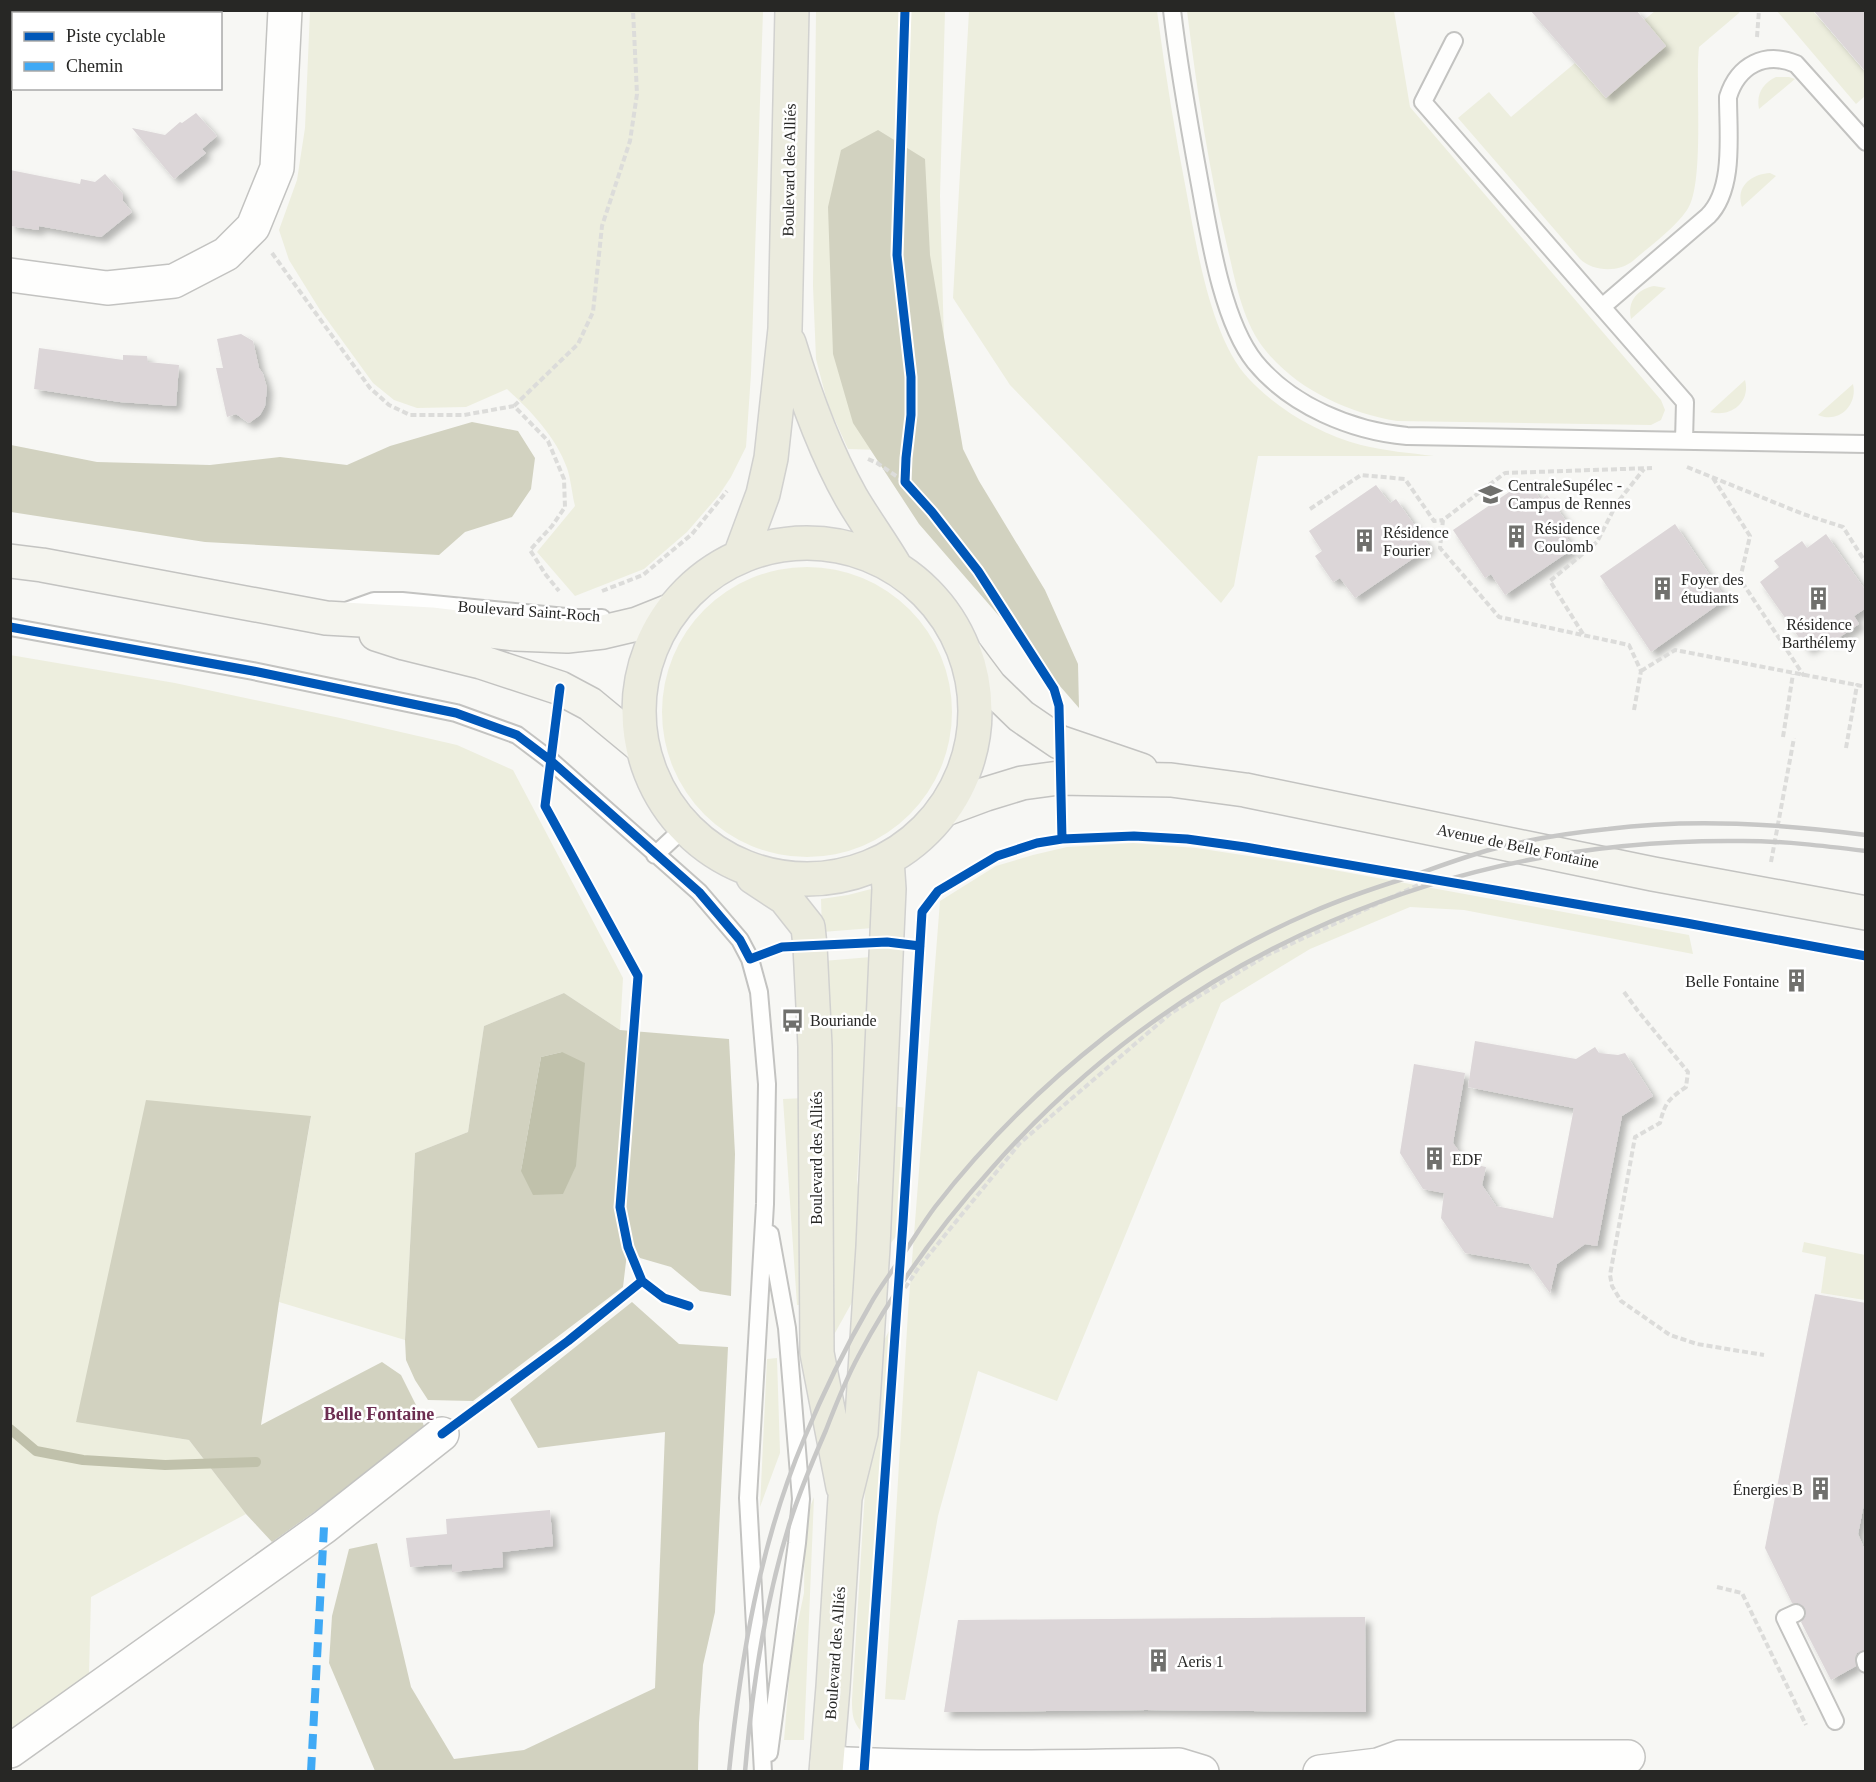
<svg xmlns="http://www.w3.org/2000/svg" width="1876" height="1782" viewBox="0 0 1876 1782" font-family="Georgia,serif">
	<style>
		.green { fill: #edeede }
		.forest { fill: #d2d2c0; fill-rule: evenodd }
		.water { fill: #c0c1ab }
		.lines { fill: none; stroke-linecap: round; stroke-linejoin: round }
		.stream { stroke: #c0c1ab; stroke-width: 10 }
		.building { fill: #dcd6d8; filter: url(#shadow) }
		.lane-casing { stroke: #c3c3c1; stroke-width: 20 }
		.street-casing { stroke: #c3c3c1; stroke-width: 36 }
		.secondary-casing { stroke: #c3c3c1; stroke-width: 36 }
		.primary-casing { stroke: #d1d1cf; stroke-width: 36 }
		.path { stroke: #dcdcda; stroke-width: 4; stroke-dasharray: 6 3; stroke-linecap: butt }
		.lane { stroke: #fefefd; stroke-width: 16 }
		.street { stroke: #fefefd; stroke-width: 33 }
		.secondary { stroke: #f4f4ee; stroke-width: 33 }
		.primary { stroke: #ebebde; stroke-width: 33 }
		.rail { stroke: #c7c7c6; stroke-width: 4.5 }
		.quiet { stroke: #3fa9f5; stroke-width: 8; stroke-dasharray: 15 8; stroke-linecap: butt }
		.cycleway-casing { stroke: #fff; stroke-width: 13 }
		.cycleway { stroke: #0057b8; stroke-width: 9 }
		.labels { text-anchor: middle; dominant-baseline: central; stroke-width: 5; stroke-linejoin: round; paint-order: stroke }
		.street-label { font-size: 16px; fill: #272725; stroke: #fff }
		.poi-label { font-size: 16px; fill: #272725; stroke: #fff; text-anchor: start }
		.neighbourhood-label { font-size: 18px; font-weight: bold; fill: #6d2e52; stroke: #fff }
	</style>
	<defs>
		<filter id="shadow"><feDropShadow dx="5.5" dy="5.5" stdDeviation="3" flood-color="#0004"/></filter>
	</defs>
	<rect width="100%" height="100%" fill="#f7f7f4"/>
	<!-- green -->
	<path class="green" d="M1776,10L1813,11L1865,72V96L1856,104Z
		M310,11H763L751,374L746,447L731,477L719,495L687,532L644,569L575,596L537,552L575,506C572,494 571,480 567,468C556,437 531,411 507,389L466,407L417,408L394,400L373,383L320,310L289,260L279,230L297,180L305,128Z
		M816,11H945L940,196L947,452L848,449L828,405L816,359L813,286Z
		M969,11H1157C1165,72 1175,134 1187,195C1197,249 1211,339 1249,379C1278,410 1320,434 1361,445C1385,451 1410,453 1434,456H1258L1234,586L1221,603L1010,385L953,298Z
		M1187,11H1394L1410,107L1661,400L1665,410L1661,420L1651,425L1397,421C1349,413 1298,390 1266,351C1243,323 1236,284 1228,250C1209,171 1197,91 1187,11Z
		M1655,11H1740L1739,13L1699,47C1695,83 1705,185 1687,210C1674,229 1651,245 1634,260C1619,273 1594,272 1580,259L1458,118L1489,92L1511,117L1575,63L1606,98L1666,46L1644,20Z
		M1776,77H1789L1795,79L1759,109C1756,94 1763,83 1776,77Z
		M1770,173L1776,176L1742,207C1735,186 1752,174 1770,173Z
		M1654,286L1666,288L1631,319C1627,302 1637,289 1654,286Z
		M1745,380C1751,402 1731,418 1710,412Z
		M1853,384C1858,405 1839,424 1818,415Z
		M662 712a145 145 0 1 1 290 0a145 145 0 1 1-290 0Z
		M10,655L175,683L340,718L457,745L513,770L623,978L620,1030L564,993L484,1026L468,1132L415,1153L405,1340L279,1302L311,1117L76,1421L189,1440L246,1514L91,1597L89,1674L11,1730Z
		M1133,843L1196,848L1301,864L1689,935L1693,954L1464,910L1410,907L1310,949L1221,1003L1057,1401L978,1371L938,1516L905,1700L885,1699L908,1312L940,901L996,866L1033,855L1067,847Z
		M875,888L873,928L822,932L821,899L848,895Z
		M871,957L857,1180L866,1242L860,1288L826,1349L823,961Z
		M805,1098L809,1305H797L783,1099Z
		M892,1106L907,1108L898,1234L879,1258Z
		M1804,1242L1865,1255V1300L1821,1293L1826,1257L1802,1252Z
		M892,1325L864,1734C853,1723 852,1716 852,1700L873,1362Z
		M777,1358L780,1453L760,1507L767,1359Z
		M814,1497L804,1740H784L791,1655L804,1593L805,1520Z"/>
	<!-- forest -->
	<path class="forest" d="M878,130L925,159L930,255L963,449L979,481L1045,590L1078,664L1079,708L919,524L853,423L833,354L828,207L841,150Z
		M472,422L518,431L535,458L531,489L512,517L465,532L439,555L205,542L11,512V445L97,462L210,465L280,457L347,465L390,446Z
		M564,993L620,1030L729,1039L735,1154L731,1296L700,1291L671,1267L640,1258L628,1245L623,1287L473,1401L428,1400L415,1380L406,1360L405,1340L415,1153L468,1132L484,1026ZM562,1052L521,1171L541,1057Z
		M146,1100L311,1116L279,1302L261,1425L382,1362L401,1375L418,1409L426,1432L272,1542L246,1514L189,1440L76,1422Z
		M632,1302L679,1344L728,1347L715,1612L703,1665L699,1723L698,1771H375L329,1663L332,1616L349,1549L377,1543L411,1687L454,1759L524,1750L655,1688L665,1432L538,1448L510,1399Z"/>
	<!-- water -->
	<path class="water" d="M562,1052L585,1063L576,1166L563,1194L533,1195L521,1171L541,1057Z"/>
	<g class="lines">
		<!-- stream -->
		<path class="stream" d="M10,1429L36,1451L83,1460L165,1465L256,1462"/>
	</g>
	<!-- building -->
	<path class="building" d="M1530,10H1636L1666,46L1606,98Z
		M1813,10H1866V72Z
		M196,113L217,136L202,149L206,153L174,179L132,128L165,135L180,122L182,123Z
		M10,170L80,184L81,179L95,182L105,174L123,194V201L132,212L101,237L39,226V230L10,226Z
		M241,334L253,341L259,368L263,374L267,388L265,406L260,415L249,423L236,414L227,417L216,368H223L217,339Z
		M39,348L123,360V355L147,356L148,362L179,365L176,406L120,402L34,389Z
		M1527,480L1541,500L1547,495L1567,522L1560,527L1574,548L1505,595L1491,574L1485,578L1453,530Z
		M1376,485L1390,503L1396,499L1430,547L1355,598L1340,578L1333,582L1315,556L1322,551L1309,531Z
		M1675,524L1726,599L1651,652L1600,576Z
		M1826,534L1866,591V608L1854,616L1859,624L1831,643L1827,637L1807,649L1760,582L1779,567L1774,561L1802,541L1807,548Z
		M1475,1041L1576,1059L1595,1047L1599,1053L1618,1055L1625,1053L1653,1096L1622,1116L1597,1246L1585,1244L1557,1264L1550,1293L1529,1264L1465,1253L1441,1218L1444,1193L1423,1189L1400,1153L1414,1064L1465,1073L1453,1143L1467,1163L1486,1167L1482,1185L1496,1206L1553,1218L1574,1108L1468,1087Z
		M1815,1294L1866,1303V1494L1858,1534L1866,1553V1650L1857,1653L1855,1658L1856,1666L1831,1680L1801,1622L1806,1615L1805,1608L1798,1603H1792L1765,1548Z
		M550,1510L553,1546L502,1552L503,1567L452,1572V1564L410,1567L406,1538L447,1534L446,1519Z
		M1365,1617L1366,1712L1147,1710L944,1712L958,1620Z"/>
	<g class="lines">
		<defs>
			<path id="lane" d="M1172,10C1179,71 1190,130 1201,190C1210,240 1223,322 1255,362C1291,406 1352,431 1407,436L1866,444
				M1454,41L1423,102L1602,307
				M1684,441L1685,402L1602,307L1708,216C1735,189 1728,134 1728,97C1738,65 1765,51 1796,64L1866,142
				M346,611L374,601H402L576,618H602
				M10,627L253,671L456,713L517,735L550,760L699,892L740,940L750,959L759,992L767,1084L765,1204L748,1498L763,1772
				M655,855L685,827
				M1796,1613L1785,1618L1835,1721
				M1865,1660L1866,1664
				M769,1753L797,1543L801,1499L787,1328L770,1234"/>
			<path id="street" d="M10,275L107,288L174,281L226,254L253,227L277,168L285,10
				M10,1751L324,1527L442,1434
				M827,1763C944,1769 1062,1767 1179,1765L1202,1772
				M1320,1772L1378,1765L1400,1757H1628"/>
			<path id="secondary" d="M10,561L42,565L326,618L431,624L515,634L567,636L603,632L637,624L672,610
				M376,634L404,643L481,662L560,688L590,704L642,747
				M966,654L990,686L1021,716L1059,742L1141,770
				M943,810L986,794L1022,783L1059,778L1171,780L1245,790L1653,874L1866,913"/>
			<path id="primary" d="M789,343C805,396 824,449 851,497C865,521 882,544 896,568
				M639 711a168 168 0 1 1 336 0a168 168 0 1 1-336 0Z
				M740,556L763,494L771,458L785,329L792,10
				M753,877L785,898L808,927L810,946L815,1046L817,1353L843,1487
				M826,1772L833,1687L845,1498L861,1433L873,1247L889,889L887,859"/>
		</defs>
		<!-- lane casing -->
		<use href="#lane" class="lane-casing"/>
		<!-- street casing -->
		<use href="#street" class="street-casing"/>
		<!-- secondary casing -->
		<use href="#secondary" class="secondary-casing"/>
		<!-- primary casing -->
		<use href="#primary" class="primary-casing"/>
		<!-- path -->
		<path class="path" d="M1757,37L1759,10
			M272,253L370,388L389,405L410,415H464L514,406L548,441L564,479L565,507L552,526L530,550L546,575L559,591
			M514,406L578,344L593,312L602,226L630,141L637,94L633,10
			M868,459L877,463L905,482
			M1687,467L1803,514L1843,527L1866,563
			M1713,478L1750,536L1740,579L1804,676
			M1310,509L1361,475L1405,479L1434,521L1443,520
			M602,591L643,575L692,534L727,491
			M1583,634L1550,581L1597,542L1617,503L1644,469
			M1641,671L1675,650L1857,685
			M1634,710L1641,671L1629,645L1499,617L1440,548L1443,520L1505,473L1652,468
			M1783,737L1793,674
			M1846,748L1857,685L1866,687
			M1771,862L1794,738
			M1624,992L1638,1011L1688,1072L1686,1087C1669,1099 1665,1102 1660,1123L1635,1137L1610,1275L1612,1286L1621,1301L1670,1335L1697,1344L1764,1355
			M905,1288L919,1267L1020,1143L1171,1013L1267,955L1431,879
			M1717,1587L1742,1593L1806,1725"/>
		<!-- lane -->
		<use href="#lane" class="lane"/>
		<!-- street -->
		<use href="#street" class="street"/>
		<!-- secondary -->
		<use href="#secondary" class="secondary"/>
		<!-- primary -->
		<use href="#primary" class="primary"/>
		<!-- rail -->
		<path class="rail" d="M729,1772C741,1657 759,1546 804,1439C823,1393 845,1348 870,1305C879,1288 892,1272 902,1256C913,1240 923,1223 935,1207C1030,1084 1168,974 1312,912C1342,899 1374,888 1406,878C1435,868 1463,857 1493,849C1530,839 1569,833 1608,829C1693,818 1781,824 1866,835
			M745,1772C752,1688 765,1602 790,1522C800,1490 813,1460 826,1430C836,1404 846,1379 859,1355C895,1287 941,1225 992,1168C1184,950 1454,837 1743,841C1784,841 1825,846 1866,851"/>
		<!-- quiet -->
		<path class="quiet" d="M311,1772L324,1527"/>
		<defs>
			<path id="cycleway" d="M905,10L897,255L911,377V415L906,458L905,482L932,512L978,571L1054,689L1059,706L1062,839L1134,836L1187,839L1245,847L1686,923L1866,956
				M10,627L253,671L456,713L517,735L550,760L699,892L740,940L750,959L782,947L887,942L920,946
				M560,688L545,806L638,976L620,1207L628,1247L642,1281L664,1298L689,1306
				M442,1434L568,1341L642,1281
				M864,1772L903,1222L922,912L938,891L997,856L1037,843L1062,839"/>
		</defs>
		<!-- cycleway casing -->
		<use href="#cycleway" class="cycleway-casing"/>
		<!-- cycleway -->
		<use href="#cycleway" class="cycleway"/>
	</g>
	<!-- icons -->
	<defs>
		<symbol id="university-bare" viewBox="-9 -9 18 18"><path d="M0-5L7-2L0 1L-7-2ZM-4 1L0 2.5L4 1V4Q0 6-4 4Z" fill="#70706d" stroke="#fff" stroke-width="2.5" paint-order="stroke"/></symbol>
		<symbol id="building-bare" viewBox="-9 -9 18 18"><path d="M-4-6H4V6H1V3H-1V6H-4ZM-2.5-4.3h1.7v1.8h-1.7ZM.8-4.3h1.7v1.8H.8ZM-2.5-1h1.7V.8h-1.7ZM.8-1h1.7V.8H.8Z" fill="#70706d" stroke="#fff" stroke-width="2.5" paint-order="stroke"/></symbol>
		<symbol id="bus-bare" viewBox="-9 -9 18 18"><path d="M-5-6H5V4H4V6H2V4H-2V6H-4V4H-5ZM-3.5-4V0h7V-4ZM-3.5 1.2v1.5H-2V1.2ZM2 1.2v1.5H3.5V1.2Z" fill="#70706d" stroke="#fff" stroke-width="2.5" paint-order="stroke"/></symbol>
	</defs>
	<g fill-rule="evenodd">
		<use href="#university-bare" x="1474" y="478" width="33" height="33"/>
		<use href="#building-bare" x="1500" y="520" width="33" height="33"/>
		<use href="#building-bare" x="1348" y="524" width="33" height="33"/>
		<use href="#building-bare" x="1646" y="572" width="33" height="33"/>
		<use href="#building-bare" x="1802" y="582" width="33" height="33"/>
		<use href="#building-bare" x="1780" y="964" width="33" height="33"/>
		<use href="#bus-bare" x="776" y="1004" width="33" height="33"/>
		<use href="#building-bare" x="1418" y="1142" width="33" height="33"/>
		<use href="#building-bare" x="1804" y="1472" width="33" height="33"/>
		<use href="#building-bare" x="1142" y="1644" width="33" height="33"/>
	</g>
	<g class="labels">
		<!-- street labels -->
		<g class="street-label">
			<text transform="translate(789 170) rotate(-89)">Boulevard des Alliés</text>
			<text transform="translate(529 611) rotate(4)">Boulevard Saint-Roch</text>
			<text transform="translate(1518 846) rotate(12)">Avenue de Belle Fontaine</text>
			<text transform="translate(816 1158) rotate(-90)">Boulevard des Alliés</text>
			<text transform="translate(835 1653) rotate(-86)">Boulevard des Alliés</text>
		</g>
		<!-- poi labels -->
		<g class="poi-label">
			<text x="1508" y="485">CentraleSupélec -<tspan x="1508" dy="18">Campus de Rennes</tspan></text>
			<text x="1534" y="528">Résidence<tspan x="1534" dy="18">Coulomb</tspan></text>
			<text x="1383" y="532">Résidence<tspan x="1383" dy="18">Fourier</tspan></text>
			<text x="1681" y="579">Foyer des<tspan x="1681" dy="18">étudiants</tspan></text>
			<text x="1819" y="624" text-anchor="middle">Résidence<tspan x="1819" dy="18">Barthélemy</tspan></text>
			<text x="1779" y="981" text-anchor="end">Belle Fontaine</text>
			<text x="810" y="1020">Bouriande</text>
			<text x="1452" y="1159">EDF</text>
			<text x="1803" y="1489" text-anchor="end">Énergies B</text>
			<text x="1177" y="1661">Aeris 1</text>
		</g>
		<!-- neighbourhood labels -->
		<g class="neighbourhood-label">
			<text x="379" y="1414">Belle Fontaine</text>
		</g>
	</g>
	<!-- border -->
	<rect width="1876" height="1782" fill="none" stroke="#272725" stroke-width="24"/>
	<!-- legend -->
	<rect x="12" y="12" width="210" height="78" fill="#ffffff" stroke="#a9a9a8" stroke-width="1.5"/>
	<rect x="24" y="32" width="30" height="9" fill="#0057b8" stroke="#a9a9a8" stroke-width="1.5"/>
	<text x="66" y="42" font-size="18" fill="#272725">Piste cyclable</text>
	<rect x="24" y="62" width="30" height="9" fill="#3fa9f5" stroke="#a9a9a8" stroke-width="1.5"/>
	<text x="66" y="72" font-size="18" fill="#272725">Chemin</text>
</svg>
